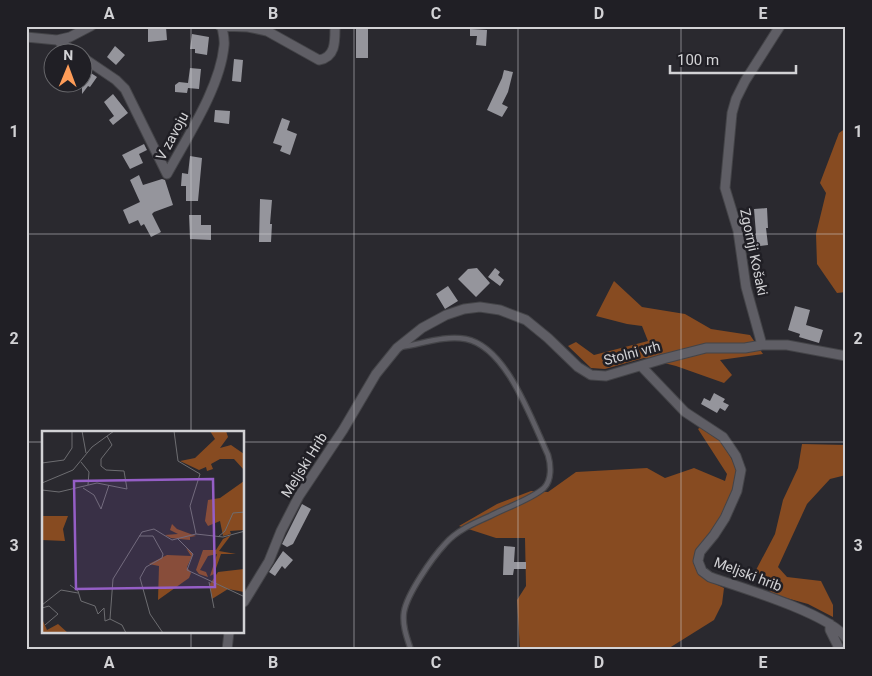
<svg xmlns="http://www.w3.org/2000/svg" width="872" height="676" viewBox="0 0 872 676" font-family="Roboto,sans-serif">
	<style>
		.forest { fill: #874b21 }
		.building { fill: #95959c }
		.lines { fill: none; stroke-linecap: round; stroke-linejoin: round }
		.service-casing { stroke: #444448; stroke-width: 7 }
		.minor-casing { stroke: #444448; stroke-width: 11 }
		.service { stroke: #5f5e65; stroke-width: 4.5 }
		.minor { stroke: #5f5e65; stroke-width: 9 }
		.grid { fill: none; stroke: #d2d2d5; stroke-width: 1; stroke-opacity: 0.55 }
		.labels { text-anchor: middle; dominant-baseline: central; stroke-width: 5; stroke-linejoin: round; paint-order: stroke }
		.street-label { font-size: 14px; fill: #d2d2d5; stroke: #201f25 }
		.inset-road { fill: none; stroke: #6d6d71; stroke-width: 1 }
		.view { fill: #955ec6; fill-opacity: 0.15; stroke: #955ec6; stroke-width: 2.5 }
		.inset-edge { fill: none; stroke: #d2d2d5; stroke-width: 2.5 }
		.neatline { fill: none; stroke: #d2d2d5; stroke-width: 2 }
		.grid-label { font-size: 16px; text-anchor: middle; font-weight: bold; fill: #d2d2d5 }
	</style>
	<rect width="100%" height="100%" fill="#2a292f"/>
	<!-- forest -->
	<path class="forest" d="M846,128V292L837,293L817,264L816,234L826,193L820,183L839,133Z
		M614,281L642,307L685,314L711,329L750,335L763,354L720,360L732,375L724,383L676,366L644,358L605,369L591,368L568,346L576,342L594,355L648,341L642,326L627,324L596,316Z
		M702,426L720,438L737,469L734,491L723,517L697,550L709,581L724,588L722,604L714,620L666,650H520L517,600L526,586L525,538H496L459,526L497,504L531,491L548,492L576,472L647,468L665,478L694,468L725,481L727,474L698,429Z
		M802,444L846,445V475L830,479L807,504L778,567L787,577L821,581L833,605V617L808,604L772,594L756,570L775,534L783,500L798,468Z"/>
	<!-- building -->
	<path class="building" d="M356,26H368V58H356Z
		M166,27L167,40L148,42V28Z
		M470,29L487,30L486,46L476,45L477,36H470Z
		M192,34L209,37L207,55L195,53V49H190Z
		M115,46L125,55L116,65L107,57Z
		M52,52V74L45,71Z
		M234,59L243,60L241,82L232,81Z
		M190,68L201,69L199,89L188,88L187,93L175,92V85L179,82L188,83Z
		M504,70L513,72L508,92L502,104L508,107L502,117L487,110L502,78Z
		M88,71L97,77L90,87L88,86L82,94V79Z
		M113,94L128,113L113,125L109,120L114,116L104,102Z
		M215,110L230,111L229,124L214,122Z
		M282,118L290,121L287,130L297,134L290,155L280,151L282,146L273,143Z
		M144,144L147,150L139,154L143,163L130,169L122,155Z
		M190,156L202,158L198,201H186V186H181L182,173L188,174Z
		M139,175L143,185L162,179L165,180L173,205L154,212L152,214L161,232L151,237L144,224L141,226L138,220L129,224L123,210L140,202L130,180Z
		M260,199L272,200L270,224H272L271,242H259Z
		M767,208L768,228H766L768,245L752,247L751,235L756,234L754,209Z
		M189,215H201V225H211V240L190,239Z
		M477,268L490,283L476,297L458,279L468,269Z
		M495,268L500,272L498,275L504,280L500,286L488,277Z
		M448,286L458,301L445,309L436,294Z
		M795,306L810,310L806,325L823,330L819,343L799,337L800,334L788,330Z
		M714,393L725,399L723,402L729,405L725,411L720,408L717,413L701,404L704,398L710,401Z
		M302,504L311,509L293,544L287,547L282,544Z
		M504,546L515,547L514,562H526V569H514L513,575H503Z
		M283,551L293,560L285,569L282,566L275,576L269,572Z"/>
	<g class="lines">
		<defs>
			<path id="service" d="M401,347C422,344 444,335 466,339C507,347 532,421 548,455C551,465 552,480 544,488C532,499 505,508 490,516C474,523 456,531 445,544C432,558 407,594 404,612C402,625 407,638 411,650"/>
			<path id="minor" d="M220,26L248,27L267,31L319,60C336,57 335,41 335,26
				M26,37L57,40L70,37L91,26
				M57,40L75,52
				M82,57L116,80L125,89L167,174C187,137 220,88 224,46C225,40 223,33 222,27
				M762,345L746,287L738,231L725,188L732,113L736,99L745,81L780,26
				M641,366L685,412L723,437L736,456L741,470L737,491L725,518L714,535L700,552L698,561L702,571L710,577C740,587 830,614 846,638
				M244,602L269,561L281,531L299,496L343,430L376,374L397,348L422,328L446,315L464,309L480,307L500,310L526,320L548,338L578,367L591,375L606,376L663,359L706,348H745L762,345H787L846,356
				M830,624V630L840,650
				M227,650L229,632"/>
		</defs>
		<!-- service casing -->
		<use href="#service" class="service-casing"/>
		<!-- minor casing -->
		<use href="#minor" class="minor-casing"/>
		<!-- service -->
		<use href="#service" class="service"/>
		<!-- minor -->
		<use href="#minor" class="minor"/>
	</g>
	<!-- grid -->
	<path class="grid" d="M191,26V432M354,26V650M518,26V650M681,26V650M26,234H846M26,442H44M244,442H846M191,632V650"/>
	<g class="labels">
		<!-- street labels -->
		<g class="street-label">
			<text transform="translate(172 136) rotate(-62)">V zavoju</text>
			<text transform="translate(754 252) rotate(78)">Zgornji Košaki</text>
			<text transform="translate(632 353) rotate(-15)">Stolni vrh</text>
			<text transform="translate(304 465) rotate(-58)">Meljski Hrib</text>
			<text transform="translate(748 574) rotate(21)">Meljski hrib</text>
		</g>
	</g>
	<!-- overview -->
	<g transform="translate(42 431)">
		<rect width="202" height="202" fill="#2a292f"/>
		<path d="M156,0H184L186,6L178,17L189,14L202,23V39L192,28H178L169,33L171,38L165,40L164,36L157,39L138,30L153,27L173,8L168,0ZM202,50V99L188,100L189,103L181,105L178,90L166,95L163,90L166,69L178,67ZM0,85H26L21,98L23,110L0,109ZM130,93L135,98L154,105L148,106V109L129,107L123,104L136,103L128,99ZM189,104L177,120L194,123H179L172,143L168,145L175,123L166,125L158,139L164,141L166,146L157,143L154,139L161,119H174L181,108ZM144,117L151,123L145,136L149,142L147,147L116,169L117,135L107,133L125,124L149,125ZM202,138V161L186,158L170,168L168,153L176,141ZM1,190L5,199L16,193L26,202H0Z" fill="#874b21"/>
		<path class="inset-road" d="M40,0L44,22M132,0L136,30L158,43L148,75L154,103M39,31L47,41L46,54M0,32L22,29L30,17V0M0,52L31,39L50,16L72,0M41,57L52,64L59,78L67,54M0,59L17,61L55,52L85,58L82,40L64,39L59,35V28L70,14L65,5M97,105H111L121,123L120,127L104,136L98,147L108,183L121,202M176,106L183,100L191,82L203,81M135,107L151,123L145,139L203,166M167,151L172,177M28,154L36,160L39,170L53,175L56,183L62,177L63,190L68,188L80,194L84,202M0,174L19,159L36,162M0,177L7,175L16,183L3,194M68,188L71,148L100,101L112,98L130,109L154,103L181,106L203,100"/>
		<path class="view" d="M171,48L173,156L34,158L32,50Z"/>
		<rect width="202" height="202" class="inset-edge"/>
	</g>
	<!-- border -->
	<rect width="872" height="676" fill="none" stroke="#201f25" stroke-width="55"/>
	<!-- north arrow -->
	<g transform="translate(68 68) rotate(1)"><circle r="24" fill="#201f25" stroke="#67676b"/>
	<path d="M0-4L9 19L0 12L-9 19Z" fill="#fe9c58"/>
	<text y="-8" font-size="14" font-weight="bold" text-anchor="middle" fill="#d2d2d5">N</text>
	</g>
	<!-- scale -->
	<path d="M670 65v8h126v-8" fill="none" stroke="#d2d2d5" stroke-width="2.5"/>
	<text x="677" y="65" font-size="15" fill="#d2d2d5" stroke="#201f25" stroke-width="4" paint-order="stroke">100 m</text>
	<rect x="28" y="28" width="816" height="620" class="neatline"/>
	<g class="grid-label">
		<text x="109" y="19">A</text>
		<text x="273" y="19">B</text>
		<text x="436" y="19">C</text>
		<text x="599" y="19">D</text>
		<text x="763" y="19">E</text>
		<text x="14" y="137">1</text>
		<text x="858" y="137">1</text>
		<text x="14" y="344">2</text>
		<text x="858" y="344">2</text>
		<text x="14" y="551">3</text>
		<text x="858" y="551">3</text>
		<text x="109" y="668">A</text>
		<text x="273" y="668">B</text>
		<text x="436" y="668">C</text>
		<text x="599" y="668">D</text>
		<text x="763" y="668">E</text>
	</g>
</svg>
